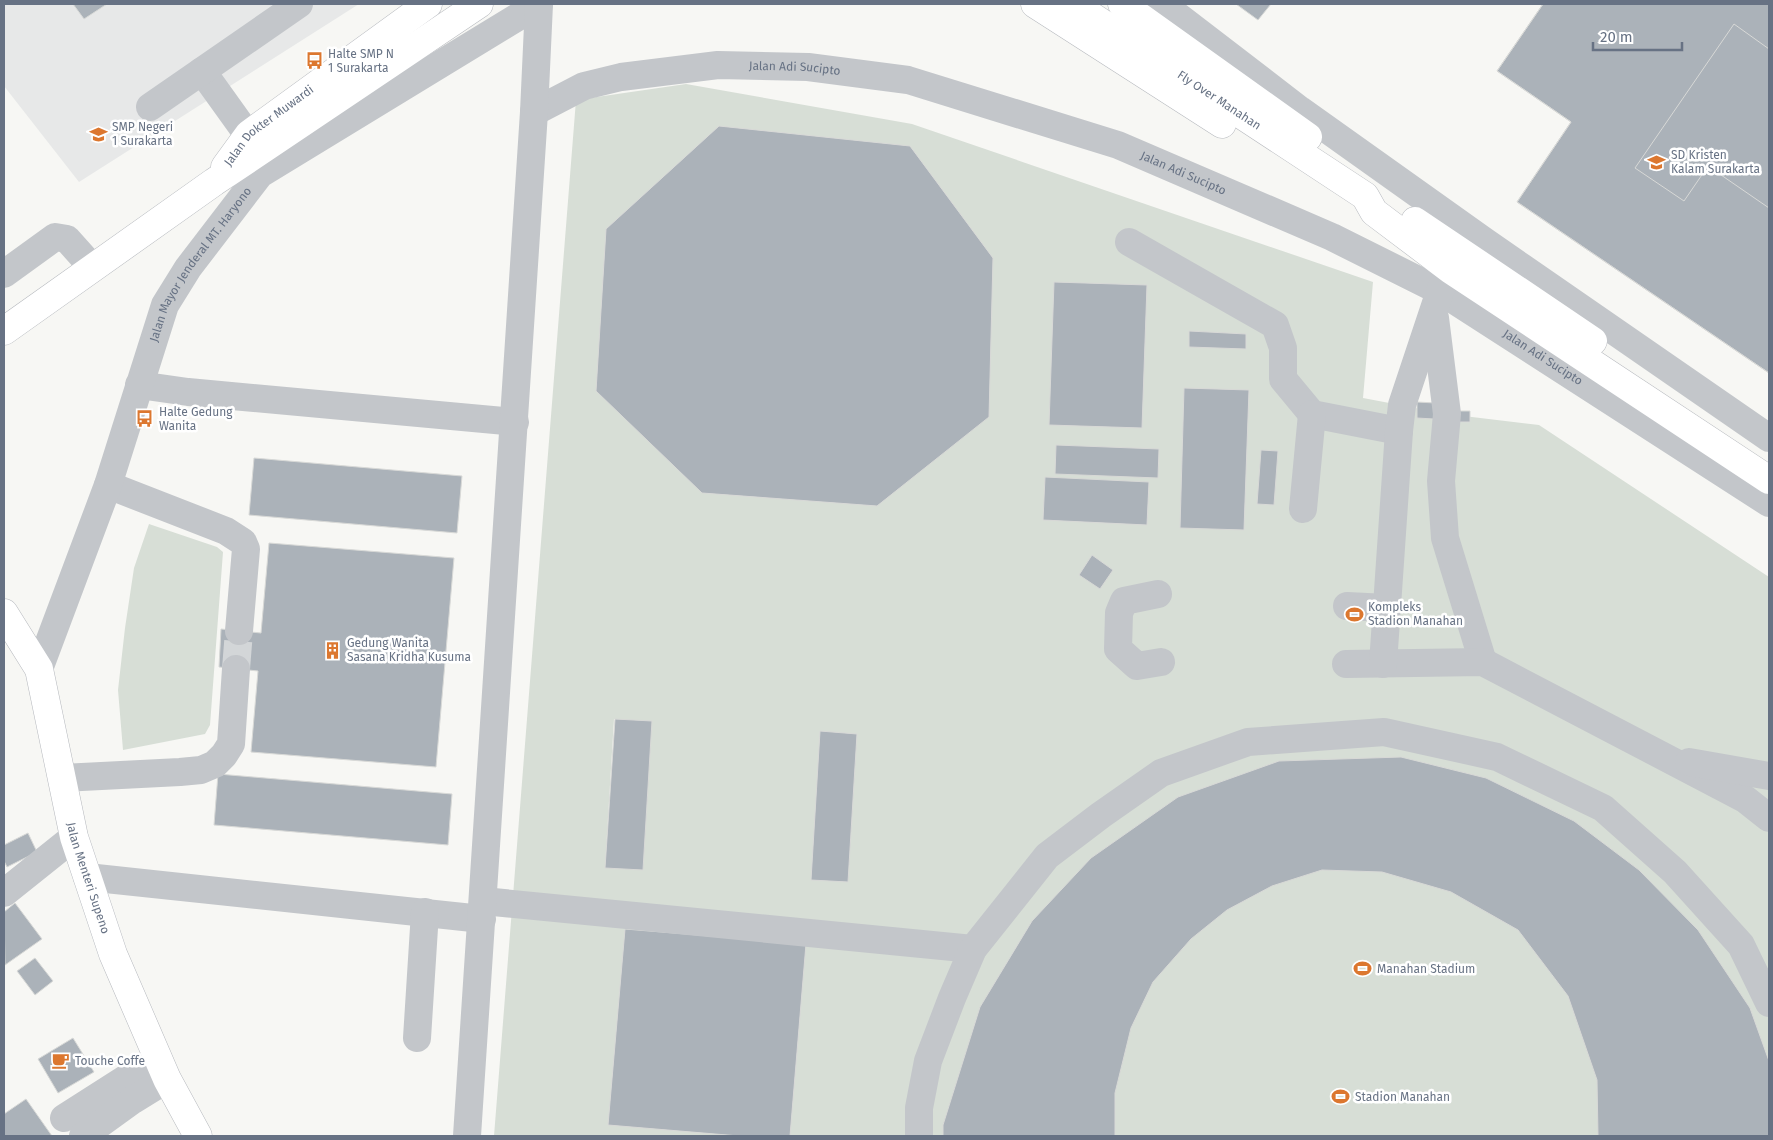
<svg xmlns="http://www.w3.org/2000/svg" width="1773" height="1140" viewBox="0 0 1773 1140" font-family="'Fira Sans',sans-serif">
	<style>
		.built { fill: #e7e8e8 }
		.green { fill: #d7ded6; fill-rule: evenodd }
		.building { fill: #abb2b9; stroke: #d8d9d7 }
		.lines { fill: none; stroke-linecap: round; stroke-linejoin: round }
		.minor-tunnel { stroke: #d3d6d8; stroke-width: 28; stroke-dasharray: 28 14; stroke-linecap: butt }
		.major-casing { stroke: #b6b9be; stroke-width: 29 }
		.minor { stroke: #c3c6ca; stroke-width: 28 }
		.major { stroke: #fff; stroke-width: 28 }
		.labels { text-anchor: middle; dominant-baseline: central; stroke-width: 5; stroke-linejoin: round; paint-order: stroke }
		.poi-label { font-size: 12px; fill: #677284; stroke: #fff; text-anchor: start }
		.street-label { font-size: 12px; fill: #677284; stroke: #fff }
	</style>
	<rect width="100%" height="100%" fill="#f7f7f4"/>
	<!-- built -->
	<path class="built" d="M4,4H359L79,182L4,86Z"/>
	<!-- green -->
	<path class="green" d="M686,84L912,124L1373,282L1363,398L1447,414L1539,425L1769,577V1136H790L806,944L625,929L608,1125L739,1136H494L576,100ZM719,126L910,146L993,258L989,416L877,506L702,493L596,391L606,229ZM1055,282L1147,285L1142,428L1050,425ZM1185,388L1249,390L1244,530L1180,527ZM1149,482L1147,525L1043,520ZM614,719L652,721L605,867ZM820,731L857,734L847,882L811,880Z
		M149,524L217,547L223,552L210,725L205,734L123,750L118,690L125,628L134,568Z"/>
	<!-- building -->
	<path class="building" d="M73,4H107L84,19Z
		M1236,4H1271L1258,20Z
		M1543,4H1769V49L1734,24L1635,168L1684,201L1708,166L1769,208V373L1517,202L1571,122L1497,71Z
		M1543,4H1769V373L1517,202L1571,122L1497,71Z
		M719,126L910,146L993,258L989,417L877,506L702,493L596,391L606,229Z
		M1054,282L1147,285L1142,428L1049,425Z
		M1189,331L1246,334V349L1189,347Z
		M1184,388L1249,390L1244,530L1180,528Z
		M1417,402L1435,403L1434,419L1417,418Z
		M1459,411H1470V422H1459Z
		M1056,445L1159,449L1158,478L1055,474Z
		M1261,450L1278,451L1274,505L1257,504Z
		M254,458L462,476L457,533L249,515Z
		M1045,477L1149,482L1147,525L1043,520Z
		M269,543L454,558L436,767L251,752L258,671L219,667L221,629L261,633Z
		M1092,555L1113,570L1100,589L1079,575Z
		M615,719L652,721L643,870L605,868Z
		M820,731L857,734L848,882L811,880Z
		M1401,757L1486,778L1574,821L1639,870L1698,930L1750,1008L1769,1061V1136H1598L1597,1080L1568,996L1518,930L1451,892L1382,872L1322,870L1272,886L1227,910L1191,939L1153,982L1131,1028L1115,1093V1136H943V1125L980,1007L1032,921L1091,858L1178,797L1279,761Z
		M218,774L452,794L448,845L214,825Z
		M28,833L37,852L7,867L4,861V845Z
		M15,903L42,939L5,965L4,912Z
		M625,929L806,944L790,1136H739L608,1125Z
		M35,958L53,981L35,995L17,971Z
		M73,1038L94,1072L58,1093L38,1059Z
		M26,1099L52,1136H4V1114Z"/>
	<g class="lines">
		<!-- minor-tunnel -->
		<path class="minor-tunnel" d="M236,669L239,631"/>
		<defs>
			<g id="major">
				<path d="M1035,4L1222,124"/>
				<path id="s3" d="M1073,4L1362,194L1365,196L1374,212L1451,270L1769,480"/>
				<path d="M1122,4L1308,137"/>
				<path id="s4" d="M225,167L249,134L428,4"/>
				<path d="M1415,221L1593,341"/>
				<path d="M4,331L214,182L479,4"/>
				<path id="s5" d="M4,613L39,669L74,837L113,954L167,1079L198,1136"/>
			</g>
		</defs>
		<!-- major casing -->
		<use href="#major" class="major-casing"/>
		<!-- minor -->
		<g class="minor">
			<path d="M1162,4L1300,110L1484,241L1769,438"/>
			<path d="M202,71L248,135"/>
			<path d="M150,107L299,4"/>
			<path id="s1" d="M534,112L584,86L621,77L718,65L808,67L908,80L1118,145L1332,237L1440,291L1769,503"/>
			<path d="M1129,242L1275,325L1283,348V379L1312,414L1399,431"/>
			<path d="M4,274L55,237L67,239L92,267"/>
			<path d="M1435,318L1447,414L1441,481L1445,538L1483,662"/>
			<path d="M139,385L188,392L515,422"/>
			<path d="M108,485L226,531L243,542L246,549L239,631"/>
			<path d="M1303,509L1312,414"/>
			<path d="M1158,594L1124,601L1119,613L1118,649L1137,666L1161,662"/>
			<path d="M1347,606L1387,608"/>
			<path d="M1346,664L1483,662L1745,799L1769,818"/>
			<path d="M1383,664L1399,431L1402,405L1440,291L1447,277"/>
			<path id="s2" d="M39,669L108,485L165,305L188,268L260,174L539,4"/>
			<path d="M1689,762L1769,776"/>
			<path d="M62,778L180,772L201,770L215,764L224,755L231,744L236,669"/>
			<path d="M87,877L482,919"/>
			<path d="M4,893L74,837"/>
			<path d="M483,901L973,949"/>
			<path d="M417,1038L425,912"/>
			<path d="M64,1118L158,1058"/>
			<path d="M83,1136L133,1100L167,1079"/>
			<path d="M467,1136L534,112L539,4"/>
			<path d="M919,1136V1108L928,1061L952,998L973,949L1047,856L1101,815L1161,773L1248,742L1384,732L1497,757L1603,808L1675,872L1741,945L1769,1003"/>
		</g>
		<!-- major -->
		<use href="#major" class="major"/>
	</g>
	<!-- icons -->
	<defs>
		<symbol id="bus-bare" viewBox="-9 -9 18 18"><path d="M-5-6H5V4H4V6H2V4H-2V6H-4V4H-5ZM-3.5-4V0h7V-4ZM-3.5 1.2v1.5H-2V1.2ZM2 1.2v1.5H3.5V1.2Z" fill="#dc772f" stroke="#fff" stroke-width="2.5" paint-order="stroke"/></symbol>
		<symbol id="school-bare" viewBox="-9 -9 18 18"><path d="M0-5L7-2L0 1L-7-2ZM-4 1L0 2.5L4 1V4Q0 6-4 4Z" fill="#dc772f" stroke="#fff" stroke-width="2.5" paint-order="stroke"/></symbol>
		<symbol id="stadium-bare" viewBox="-9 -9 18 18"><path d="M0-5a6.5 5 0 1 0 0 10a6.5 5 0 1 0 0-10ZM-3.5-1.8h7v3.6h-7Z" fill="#dc772f" stroke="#fff" stroke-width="2.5" paint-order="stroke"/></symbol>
		<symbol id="building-bare" viewBox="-9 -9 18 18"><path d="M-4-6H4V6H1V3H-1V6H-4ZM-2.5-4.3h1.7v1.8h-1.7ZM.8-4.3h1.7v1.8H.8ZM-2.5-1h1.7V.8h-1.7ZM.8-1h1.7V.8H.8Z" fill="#dc772f" stroke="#fff" stroke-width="2.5" paint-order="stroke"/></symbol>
		<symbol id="cafe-bare" viewBox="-9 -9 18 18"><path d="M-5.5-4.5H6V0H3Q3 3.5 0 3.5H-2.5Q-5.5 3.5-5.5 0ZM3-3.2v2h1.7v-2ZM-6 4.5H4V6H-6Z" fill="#dc772f" stroke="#fff" stroke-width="2.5" paint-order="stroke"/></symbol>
	</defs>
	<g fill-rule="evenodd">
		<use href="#bus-bare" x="302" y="48" width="25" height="25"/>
		<use href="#school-bare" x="86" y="122" width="25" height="25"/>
		<use href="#school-bare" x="1644" y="150" width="25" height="25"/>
		<use href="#bus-bare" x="132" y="406" width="25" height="25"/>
		<use href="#stadium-bare" x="1342" y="602" width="25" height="25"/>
		<use href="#building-bare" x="320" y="638" width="25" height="25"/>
		<use href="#stadium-bare" x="1350" y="956" width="25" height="25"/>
		<use href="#cafe-bare" x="48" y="1048" width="25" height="25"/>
		<use href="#stadium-bare" x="1328" y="1084" width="25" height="25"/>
	</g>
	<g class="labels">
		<!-- poi labels -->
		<g class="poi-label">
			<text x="328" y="54">Halte SMP N<tspan x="328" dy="14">1 Surakarta</tspan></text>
			<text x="112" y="127">SMP Negeri<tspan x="112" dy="14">1 Surakarta</tspan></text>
			<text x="1671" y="155">SD Kristen<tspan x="1671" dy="14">Kalam Surakarta</tspan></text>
			<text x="159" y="412">Halte Gedung<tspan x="159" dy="14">Wanita</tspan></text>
			<text x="1368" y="607">Kompleks<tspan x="1368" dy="14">Stadion Manahan</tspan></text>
			<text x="347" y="643">Gedung Wanita<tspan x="347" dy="14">Sasana Kridha Kusuma</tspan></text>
			<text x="1377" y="969">Manahan Stadium</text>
			<text x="75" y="1061">Touche Coffe</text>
			<text x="1355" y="1097">Stadion Manahan</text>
		</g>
		<!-- street labels -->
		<g class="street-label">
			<text stroke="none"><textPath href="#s1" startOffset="269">Jalan Adi Sucipto</textPath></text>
			<text stroke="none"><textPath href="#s3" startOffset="175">Fly Over Manahan</textPath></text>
			<text stroke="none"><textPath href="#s4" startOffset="61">Jalan Dokter Muwardi</textPath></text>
			<text stroke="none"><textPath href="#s1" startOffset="674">Jalan Adi Sucipto</textPath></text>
			<text stroke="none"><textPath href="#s2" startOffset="438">Jalan Mayor Jenderal MT. Haryono</textPath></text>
			<text stroke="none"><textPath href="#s1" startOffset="1079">Jalan Adi Sucipto</textPath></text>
			<text stroke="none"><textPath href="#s5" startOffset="281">Jalan Menteri Supeno</textPath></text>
		</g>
	</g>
	<!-- border -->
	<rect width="1773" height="1140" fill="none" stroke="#677284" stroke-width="10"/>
	<!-- scale -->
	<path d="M1593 42v8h89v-8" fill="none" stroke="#677284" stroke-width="2.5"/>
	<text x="1600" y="42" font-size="15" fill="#677284" stroke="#ffffff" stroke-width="4" paint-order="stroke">20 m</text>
</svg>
